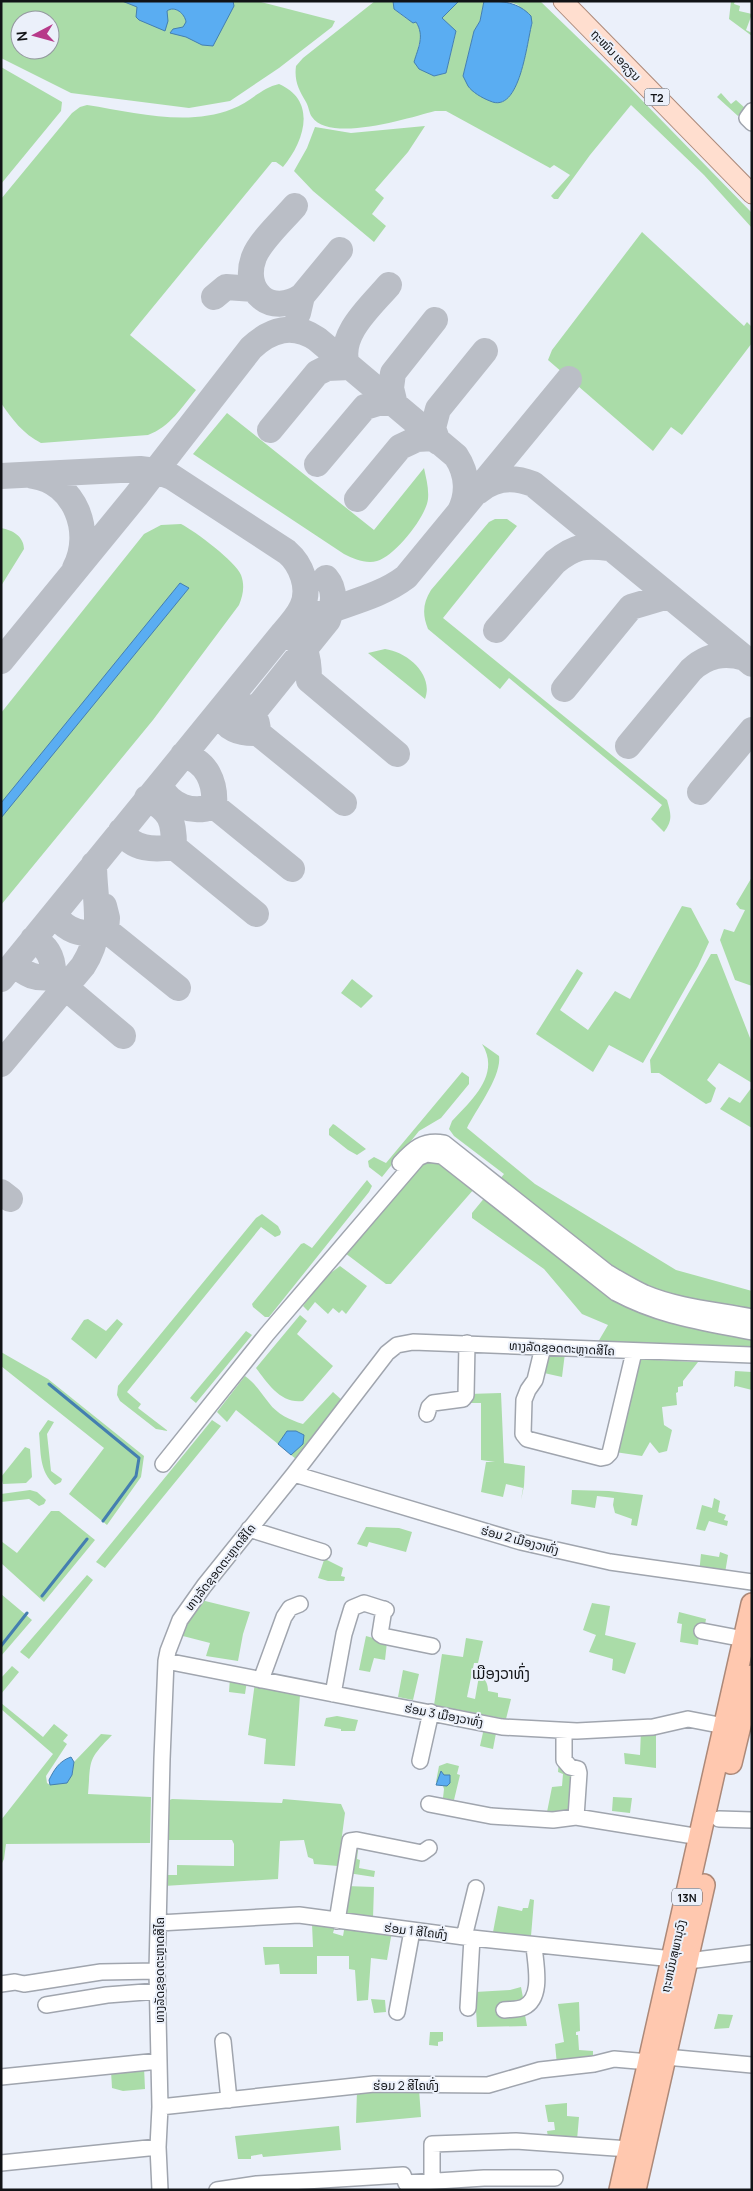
<svg xmlns="http://www.w3.org/2000/svg" width="753" height="2191" viewBox="0 0 753 2191" font-family="Manrope,'Noto Sans Lao',sans-serif">
	<style>
		.green { fill: #aadca8; fill-rule: evenodd }
		.water { fill: #5aadf2; stroke: #447fb0 }
		.lines { fill: none; stroke-linecap: round; stroke-linejoin: round }
		.stream { stroke: #447fb0; stroke-width: 3 }
		.taxiway { stroke: #babec6; stroke-width: 26 }
		.minor-casing { stroke: #a0a5ae; stroke-width: 18 }
		.major-casing { stroke: #ac8979; stroke-width: 21 }
		.highway-casing { stroke: #ac8979; stroke-width: 24 }
		.minor { stroke: #fff; stroke-width: 15 }
		.major { stroke: #ffdecf; stroke-width: 19 }
		.highway { stroke: #ffc8af; stroke-width: 21 }
		.labels { text-anchor: middle; dominant-baseline: central; stroke-width: 4; stroke-linejoin: round; paint-order: stroke }
		.shield { fill: #ebf0fa; stroke: #52555a; stroke-width: 1 }
		.shield-label { font-size: 11px; font-weight: bold; fill: #111316 }
		.street-label { font-size: 12px; fill: #111316; stroke: #ebf0fa }
		.quarter-label { font-size: 15px; fill: #111316; stroke: #ebf0fa }
	</style>
	<rect width="100%" height="100%" fill="#ebf0fa"/>
	<!-- green -->
	<path class="green" d="M1,1H257L335,21L332,27L279,68L230,101L189,108L71,93L1,58ZM20,20H50V50H20Z
		M375,1H393L394,9L407,19L416,22L422,34L418,48L434,76L446,73L456,32L441,18L459,1H484L480,21L474,31L463,76C471,88 478,97 494,102C520,109 527,40 532,23L518,5L507,1H540L629,87L751,212L752,228L704,175L631,105L590,155L558,199H554L551,196L570,175L554,165L550,168L446,111H435C409,118 330,143 312,117C309,113 309,107 306,102C299,90 294,81 296,66L303,58Z
		M731,1H735L734,4L740,6L739,11L752,14L746,30L752,33V36L729,19Z
		M1,67L62,102L61,111L1,184Z
		M279,84C318,101 304,142 283,167L276,162H272L130,335L196,390C182,407 170,427 148,435L41,443C23,434 12,419 1,403V199L72,113L80,107L87,105C133,112 187,127 232,109C249,103 261,88 279,84Z
		M721,93L731,104L736,100L745,108L738,116L717,97Z
		M425,126L408,152L375,190L384,198L372,214L386,226L374,242L313,191L294,171L307,148L315,127L351,133Z
		M642,232L744,326L747,322L752,327V343L682,435L671,427L653,451L548,360L552,350Z
		M227,413L374,530L424,468C426,478 429,488 428,499C426,517 395,556 377,561C366,564 354,559 344,554L193,454Z
		M495,519H507L517,526L443,618L667,800C671,814 673,820 664,832L651,819L662,805L509,678L500,689L428,629C422,614 423,603 431,590L489,522Z
		M181,524C195,531 236,562 241,575C245,586 243,595 239,605L153,720L1,905V713L144,534L161,525Z
		M1,528C13,530 24,537 24,549L1,586Z
		M385,649C408,652 434,675 425,699L368,653Z
		M752,877V986L735,980L720,940L724,929L734,932L745,910L740,909L736,904Z
		M682,906L691,908L709,942L698,966L643,1063L609,1045L593,1072L536,1034L577,969L583,973L560,1010L588,1030L615,991L630,999Z
		M711,954H717L752,1043V1083L719,1063L707,1080L716,1088L711,1102L706,1104L659,1073H651L650,1060Z
		M352,979L373,996L361,1008L341,993Z
		M482,1044L499,1056C502,1076 476,1110 467,1128L535,1184L676,1270L752,1291V1349L598,1342L608,1325L582,1314L544,1269L472,1218V1213L504,1174L454,1136L449,1129L452,1121C472,1100 501,1074 482,1044Z
		M462,1072L469,1077V1084L441,1118L419,1131L382,1177L369,1167L368,1161L374,1157L386,1163Z
		M752,1087V1128L720,1109L729,1097L740,1103Z
		M333,1124L335,1125L366,1149L357,1155L348,1150L329,1135V1129Z
		M426,1162H438L474,1189L391,1284H386L345,1253L419,1166Z
		M367,1180L372,1186L369,1192L269,1317H265L253,1307L252,1304L301,1244L304,1243L312,1248Z
		M262,1214L278,1226L281,1232L280,1235L275,1237L261,1227L127,1392L141,1404L138,1408L168,1431L156,1429L120,1401L117,1395L118,1386L256,1218Z
		M340,1266L367,1286L346,1314L342,1310L339,1313L333,1308L328,1314L315,1302L308,1311L303,1306L324,1278Z
		M300,1315L307,1321L297,1334L333,1366L303,1401C281,1404 268,1384 256,1368Z
		M88,1319L106,1331L117,1319L123,1324L96,1359L71,1339L84,1320Z
		M246,1331L252,1335L196,1403L190,1398Z
		M1,1352L48,1379L144,1456L141,1477L107,1525L69,1494L104,1448L1,1366Z
		M541,1352L565,1353L562,1377L535,1371Z
		M633,1359L698,1362L683,1381V1386L678,1387V1392L676,1393L677,1405L662,1407L664,1425L672,1430L667,1451L659,1453L650,1442L642,1456L615,1452Z
		M735,1371L752,1372V1390L736,1386L734,1387Z
		M245,1376C256,1384 261,1393 269,1403C277,1414 290,1420 303,1424L333,1392L343,1401L296,1459L291,1455L302,1444L283,1437L278,1444L236,1410L227,1422L217,1412Z
		M501,1393L504,1463L525,1466L524,1486L521,1500L523,1488L506,1484L503,1497L481,1492L486,1462H495L481,1460V1403H467L468,1394Z
		M48,1420L54,1422L47,1434L51,1471L62,1479L61,1482L55,1485C39,1472 41,1452 39,1433Z
		M212,1420L221,1426L105,1568L96,1562Z
		M25,1447L30,1449L32,1477L26,1483L3,1484L1,1477Z
		M30,1490L37,1492L46,1500L44,1504L39,1506L29,1499L1,1502V1494Z
		M572,1490L609,1491L643,1495L637,1526L631,1525L632,1519L615,1513L613,1505L614,1498L597,1496L595,1508L571,1504Z
		M714,1498L720,1501L718,1512L726,1515L724,1520L728,1521L727,1526L709,1521L705,1531L696,1529L702,1505L712,1508Z
		M51,1511H59L95,1540L44,1602L1,1563V1541L17,1553Z
		M366,1527L399,1528L412,1532L406,1552L369,1542L367,1547L357,1544Z
		M720,1552L728,1555L725,1573L699,1574L701,1554L719,1557Z
		M324,1560H327L343,1568L341,1576L345,1577L344,1581H328L318,1578Z
		M87,1575L93,1580L29,1659L20,1652Z
		M1,1594L32,1620L1,1656Z
		M201,1600L250,1612L243,1634L238,1661L206,1656L210,1643L179,1635Z
		M592,1603L610,1606L605,1635L636,1643L625,1674L612,1670L613,1659L589,1652L596,1635L583,1630Z
		M679,1612L706,1619L703,1636L699,1635L698,1645L680,1642L682,1624L677,1623Z
		M366,1636L387,1642L385,1660L374,1658L370,1672L359,1670Z
		M466,1638L483,1641L478,1663H474L467,1697L475,1699L479,1676C486,1679 488,1684 488,1691L498,1693V1697L511,1699L506,1719L434,1705L442,1654L463,1657Z
		M12,1666L19,1672L1,1694V1678Z
		M403,1670L419,1674L413,1700L398,1697Z
		M230,1678L247,1681L245,1694L229,1692Z
		M255,1682L300,1695L295,1766L264,1764L266,1739L248,1735Z
		M1,1703L43,1737L54,1724L68,1735L63,1741L67,1744L46,1776L47,1783L50,1785L72,1775L74,1762L101,1734L112,1735C87,1761 91,1759 88,1794L151,1797L150,1843L6,1844L4,1859L1,1865V1820L53,1754L1,1709Z
		M337,1716L358,1720L355,1731H341V1729L324,1726L326,1718Z
		M484,1728H497L493,1749L480,1746Z
		M656,1729V1768L625,1764L624,1753L640,1755L641,1730Z
		M559,1761L576,1774L572,1813L546,1817L552,1787L562,1786L563,1774L558,1772Z
		M447,1763L459,1766L457,1774L460,1775L454,1800L443,1798L444,1789L443,1786H447L436,1782L439,1766Z
		M613,1797L632,1798L630,1813L612,1811Z
		M172,1799L282,1803L283,1799L341,1804L345,1813L338,1866L314,1864L313,1859L308,1857L304,1840L280,1841L278,1879L164,1886V1875H177V1865L234,1866V1844L232,1840H168L167,1801Z
		M351,1849L358,1850L357,1859L360,1860L359,1868L375,1871L374,1877L348,1873Z
		M346,1886L374,1887L373,1918L341,1916Z
		M530,1899L534,1900L531,1936L493,1932L498,1906L522,1911L523,1908H528Z
		M312,1924L335,1926L333,1933L343,1936L345,1925L392,1931L387,1960L371,1958L368,2000L357,2001L355,1970L349,1969V1956H317V1974H280L279,1964L265,1965L263,1947H313Z
		M521,1987L524,2003L503,2014L525,2015L527,2026L477,2027L475,1992L510,1990Z
		M371,1999L385,2000L386,2012L374,2013Z
		M579,2002L580,2031L576,2032V2035H578L579,2050L593,2051V2063L557,2065L555,2044L564,2042L558,2004Z
		M718,2014L733,2015L729,2028L714,2029Z
		M430,2032H443V2041L438,2042V2046L429,2045Z
		M144,2067L145,2089L123,2091L112,2088L111,2071Z
		M419,2089L421,2117L356,2123L357,2090Z
		M567,2103V2116L579,2117L577,2140L548,2137L547,2131L555,2130L554,2122H548L545,2105Z
		M339,2126L341,2150L263,2157L262,2154L251,2156V2159H238L235,2136Z"/>
	<!-- water -->
	<path class="water" d="M122,1H233L234,6L213,46L202,45L186,37L170,33L173,29L183,27L186,22C185,14 175,5 167,11L168,21L165,31L139,20L136,17L137,7Z
		M393,1H459L442,18L456,31L446,73L434,76L419,69L414,62C418,48 425,36 416,22L413,23L394,9Z
		M484,1C503,1 518,2 531,16L532,23C527,41 520,115 490,101C482,98 472,92 468,86C466,83 465,79 463,76L474,31L480,21Z
		M180,583L189,588L1,818V803Z
		M287,1431H296L304,1435L303,1444L291,1455L278,1444Z
		M71,1757L74,1762L72,1775L67,1783L50,1785L49,1780C54,1770 59,1761 71,1757Z
		M441,1771L444,1775H450V1783L447,1786L436,1785Z"/>
	<g class="lines">
		<!-- stream -->
		<path class="stream" d="M49,1384L139,1458L136,1476L103,1521
			M42,1596L87,1539
			M1,1646L27,1613"/>
		<!-- taxiway -->
		<path class="taxiway" d="M295,206C283,220 260,241 254,257C241,292 271,317 302,296
			M214,297L226,287L254,289
			M298,313L302,296L340,250
			M347,365C337,335 371,306 389,285
			M395,405L391,388L393,373L435,320
			M270,430L317,373L327,368L350,367
			M438,442L433,428L438,409L485,351
			M317,464L365,407L378,403H393
			M1,476L140,469L156,471L172,477L287,552C301,564 311,588 302,607C298,616 290,625 283,633L1,979
			M33,476C75,482 94,532 75,568
			M479,491C495,477 513,476 533,484L752,664
			M357,499L400,447L417,439L434,438
			M288,630C324,606 372,603 406,577L569,379
			M496,630L555,562C575,546 584,545 609,548
			M283,633C307,644 309,655 309,680L397,754
			M1,661L136,496L251,348C271,329 293,323 317,339L456,456C468,474 469,495 459,513
			M564,689L631,607L668,596
			M240,703C252,710 258,718 258,733L344,803
			M219,712C225,729 240,734 258,733
			M253,713L328,620C333,606 337,591 326,578
			M628,746L691,670C707,655 724,652 745,658
			M183,755C207,761 216,783 214,806L292,869
			M160,786C171,807 193,814 214,806
			M700,792L752,730
			M147,798C171,811 174,820 174,847L256,914
			M121,831C133,850 154,850 174,847
			M104,906L107,918L106,930L178,988
			M54,914C67,932 84,937 106,930
			M33,939C49,947 54,960 53,977L123,1036
			M14,963C26,976 36,979 53,977
			M1,1064L83,966C106,930 94,903 94,864
			M1,1192L10,1199"/>
		<defs>
			<path id="minor" d="M752,111L747,118L752,123
				M400,1163C413,1149 423,1139 444,1143L607,1272C619,1279 632,1287 645,1293C678,1307 717,1310 752,1317
				M543,1347L535,1380L528,1390L524,1400L523,1434L527,1439L601,1458L606,1457L610,1453L634,1352
				M427,1414L429,1407L433,1403L463,1399L466,1395L467,1343
				M163,1464L267,1334L418,1158L427,1154L442,1156L616,1293C661,1317 702,1322 752,1332
				M294,1474L521,1542L610,1562L752,1582
				M249,1529L323,1552
				M384,1609L380,1634L383,1636L432,1646
				M702,1631L744,1639
				M166,1661L502,1727L577,1731L653,1727L688,1719L724,1726
				M261,1680L284,1617L290,1608L300,1604
				M333,1694L344,1634L352,1608L364,1603L386,1610
				M564,1731V1760L570,1767L578,1769L579,1773L576,1817
				M420,1761L431,1712
				M429,1804L491,1816L553,1820L576,1817L700,1837
				M719,1819L752,1820
				M337,1921L350,1841L357,1840L422,1853L429,1848
				M159,1923L299,1915L472,1938L673,1959
				M464,1937L476,1888
				M688,1961L752,1953
				M1,1984L15,1982L24,1984L101,1972L157,1971
				M46,2005L107,1995L158,1991
				M468,2008L472,1938
				M504,2010C510,2009 518,2010 524,2007C544,1997 535,1963 534,1945
				M397,2012L412,1931
				M223,2041L229,2100
				M666,2057L752,2065
				M1,2077L159,2061
				M160,2107L374,2084L488,2085L540,2070L594,2064L614,2059L649,2062
				M1,2163L158,2147
				M432,2180V2144L516,2141L629,2149
				M160,2190L158,2147L160,2107L157,1971L162,1759L166,1661L168,1651L180,1620L204,1586L294,1474L387,1353L397,1345L413,1342L752,1355
				M217,2190L257,2184L403,2175L406,2183L484,2178H555"/>
			<path id="major" d="M563,1L752,194"/>
			<path id="highway" d="M731,1763L752,1676
				M620,2190L752,1604
				M635,2190L704,1885"/>
		</defs>
		<!-- minor casing -->
		<use href="#minor" class="minor-casing"/>
		<!-- major casing -->
		<use href="#major" class="major-casing"/>
		<!-- highway casing -->
		<use href="#highway" class="highway-casing"/>
		<!-- minor -->
		<use href="#minor" class="minor"/>
		<!-- major -->
		<use href="#major" class="major"/>
		<!-- highway -->
		<use href="#highway" class="highway"/>
	</g>
	<g class="labels">
		<!-- shield labels -->
		<g class="shield">
			<rect x="644.5" y="88.5" width="25" height="17" rx="4"/>
			<rect x="672" y="1888.5" width="30" height="17" rx="4"/>
		</g>
		<g class="shield-label">
			<text x="657" y="97">T2</text>
			<text x="687" y="1897">13N</text>
		</g>
		<!-- street labels -->
		<g class="street-label">
			<text transform="translate(616 55) rotate(46)">ຖະໜົນ ເອຊຽນ</text>
			<text transform="translate(562 1348) rotate(3)">ທາງລັດຊອດຕະຫຼາດສີໄຄ</text>
			<text transform="translate(520 1540) rotate(15)">ຮ່ອມ 2 ເມືອງວາທົ່ງ</text>
			<text transform="translate(220 1567) rotate(-52)">ທາງລັດຊອດຕະຫຼາດສີໄຄ</text>
			<text transform="translate(444 1715) rotate(11)">ຮ່ອມ 3 ເມືອງວາທົ່ງ</text>
			<text transform="translate(416 1931) rotate(7)">ຮ່ອມ 1 ສີໄຄທົ່ງ</text>
			<text transform="translate(673 1956) rotate(-77)">ຖະຫນົນສຸພານຸວົງ</text>
			<text transform="translate(159 1970) rotate(-90)">ທາງລັດຊອດຕະຫຼາດສີໄຄ</text>
			<text x="406" y="2085">ຮ່ອມ 2 ສີໄຄທົ່ງ</text>
		</g>
		<!-- quarter labels -->
		<g class="quarter-label">
			<text x="501" y="1673">ເມືອງວາທົ່ງ</text>
		</g>
	</g>
	<!-- border -->
	<rect width="753" height="2191" fill="none" stroke="#111316" stroke-width="5"/>
	<!-- north arrow -->
	<g transform="translate(35 35) rotate(264)"><circle r="24" fill="#ebf0fa" stroke="#94989f"/>
	<path d="M0-4L9 19L0 12L-9 19Z" fill="#b73a8a"/>
	<text y="-8" font-size="14" font-weight="bold" text-anchor="middle" fill="#111316">N</text>
	</g>
</svg>
